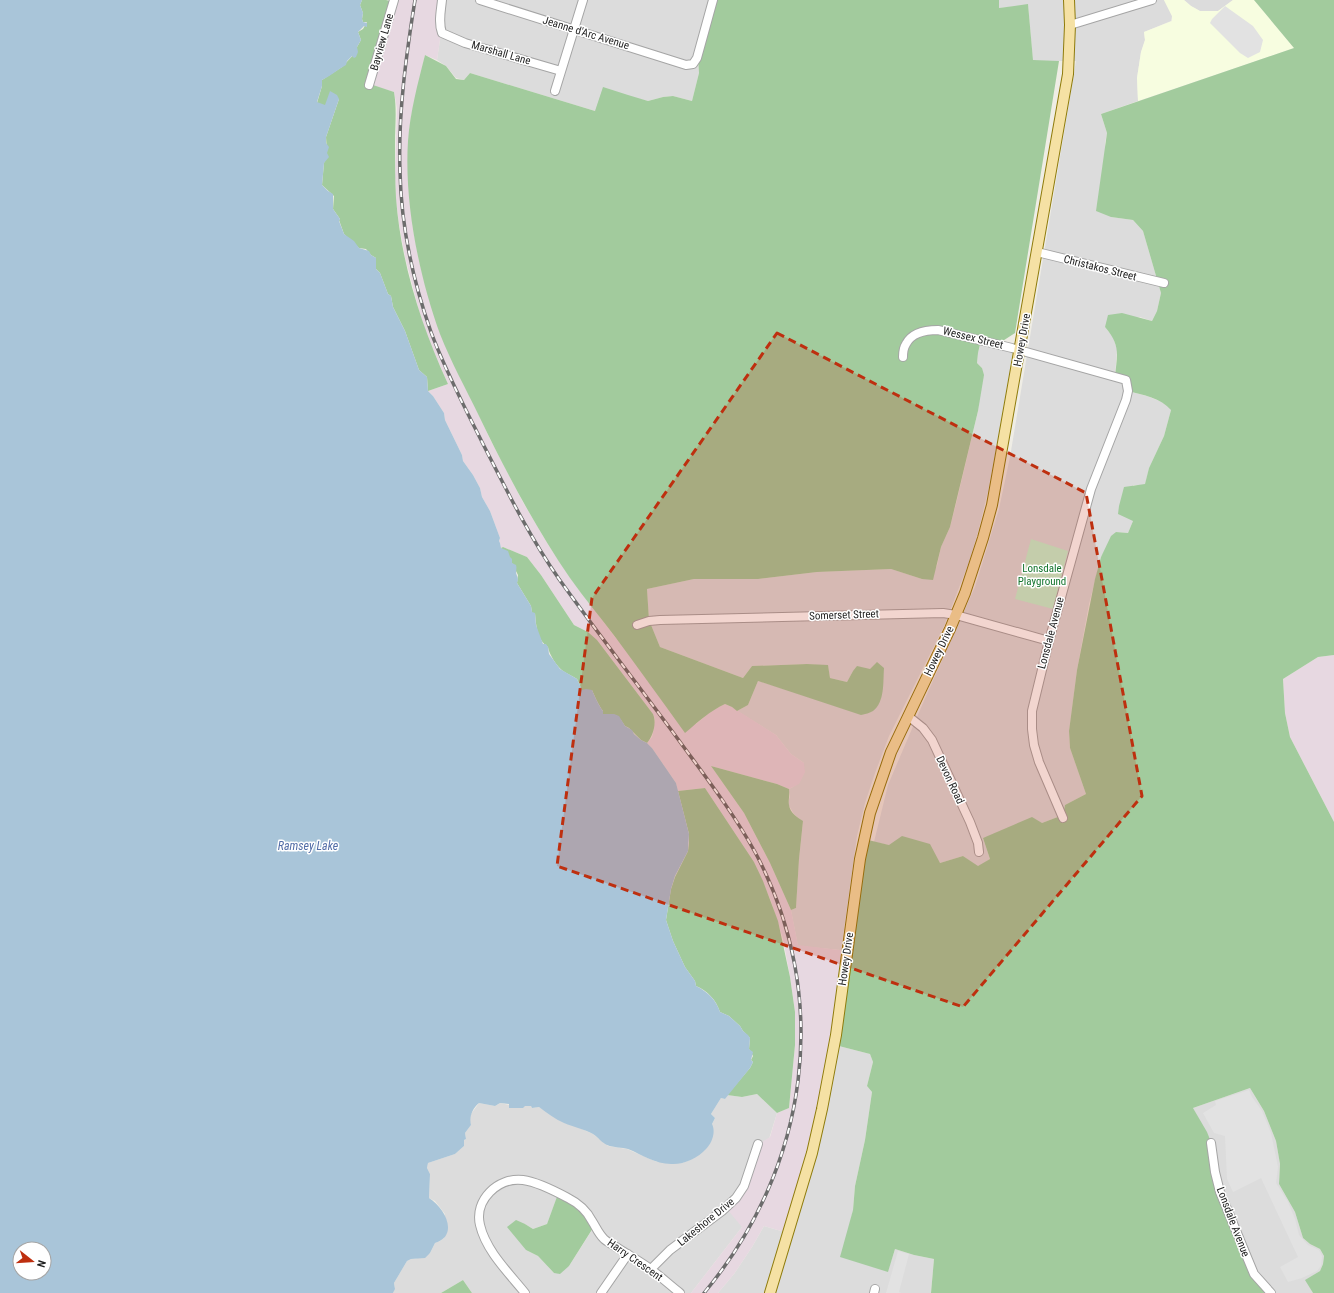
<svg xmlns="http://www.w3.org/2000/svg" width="1334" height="1293" viewBox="0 0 1334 1293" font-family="'Roboto Condensed',sans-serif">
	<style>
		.residential { fill: #dcdcdc; fill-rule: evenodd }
		.industrial { fill: #e7d8e1 }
		.education { fill: #f7fde0 }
		.forest { fill: #a2cb9d }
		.park { fill: #c6f5d2 }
		.parking { fill: #e2e2e2 }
		.water { fill: #a9c5d9; fill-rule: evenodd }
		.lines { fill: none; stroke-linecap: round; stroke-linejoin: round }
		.minor-casing { stroke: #a5a5a5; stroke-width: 10 }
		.major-casing { stroke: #8e7b0b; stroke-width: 12 }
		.minor { stroke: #fff; stroke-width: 8 }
		.major { stroke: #f5e1a4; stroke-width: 10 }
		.rail-casing { stroke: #6c6c6c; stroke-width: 3.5 }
		.rail { stroke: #fff; stroke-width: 2; stroke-dasharray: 6; stroke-linecap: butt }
		.marked { fill: #be2f0f; fill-opacity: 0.2; stroke: #be2f0f; stroke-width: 3; stroke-dasharray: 8 5; stroke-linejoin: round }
		.labels { text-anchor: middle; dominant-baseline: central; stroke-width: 3; stroke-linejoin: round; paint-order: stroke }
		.street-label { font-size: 11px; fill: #1e1e1e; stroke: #fff }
		.park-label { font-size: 11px; fill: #14752e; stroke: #fff }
		.water-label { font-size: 12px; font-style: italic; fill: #526da7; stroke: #fff }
	</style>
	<rect width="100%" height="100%" fill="#efede5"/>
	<!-- residential -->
	<path class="residential" d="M442,0H714L698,58L699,73L692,101L673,96L663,97L648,101L628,96L595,111L470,73L464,80L456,78L446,66L437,60L441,33Z
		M999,0H1164L1172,16L1171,21L1144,32L1145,40L1141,52L1137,78L1138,101L1101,114L1107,133L1105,143L1111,217L1133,220L1143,231L1161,293L1157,311L1152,321L1140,317L1105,327L1113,337L1117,349L1115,377L1126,380L1128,391L1147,396L1167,404L1171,410L1164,436L1149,468L1145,485H1133V521L1128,533L1116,532L1101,557L1089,604L1077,670L1069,731L1070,748L1086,794L1065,805L1063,815L1042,823L983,838L990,859L978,867L963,856L940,863L889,845L874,842L888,785L923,703L975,587L999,509L1010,457L1076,61H1033L1028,5L999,8Z
		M1184,0H1233L1218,11H1200L1191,6Z
		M980,345L1013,351L998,439L988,491L979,528L969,562L944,626L889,736L875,773L865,803L857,836L841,950L798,946L791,910L796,908L799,859L803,822L794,814L788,804L790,796L789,789L793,787L804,763L791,754L776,735L737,711L748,705L758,681L799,693L882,694V687L870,669L853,671L847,682L830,678L828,666L807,664L752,666L743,678L660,647L649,620L647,589L694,579H758L817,572L891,569L922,579L937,566L941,547L950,527L956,504L978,411L982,368L977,363L978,353Z
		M835,1045L870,1054L873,1062L867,1086L872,1092L865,1140L855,1186L853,1210L849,1228L888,1271L895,1249L914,1255L934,1259L931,1293H718L734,1274L752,1247L764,1226L788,1233Z
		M1250,1088L1264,1111L1276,1141L1280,1164L1279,1184L1295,1212L1303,1238L1310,1244L1320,1249L1324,1256L1323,1264L1320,1271L1306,1280L1313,1293H1271L1254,1274L1220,1192L1198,1118L1193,1108Z
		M757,1094L777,1113L742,1227L691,1293H472L463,1280L441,1293H393L395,1288L394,1283L407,1261L411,1259H415L430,1253L435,1243L440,1241L444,1238L445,1214L435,1201L429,1198L430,1174L427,1168L428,1163L455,1154L464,1146V1140L466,1139L465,1133L471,1125L469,1119L471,1114L479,1103L495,1106L500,1103L509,1105V1108L525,1106H531L532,1108L539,1107L565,1123L575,1126L593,1134L608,1146L627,1149L657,1162L682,1163L692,1159L712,1124L715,1118L711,1114L721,1098L725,1099L727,1095L742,1097ZM558,1195L594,1227L569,1266L554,1273L538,1256L526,1250L525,1224L533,1229L547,1224Z"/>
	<!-- industrial -->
	<path class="industrial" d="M394,0H442L441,33L437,60L425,55L411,117L408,142L409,193L413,229L419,261L428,294L441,334L490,439L524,504L549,546L571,579L615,637L696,724L709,713L719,707L725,704L732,707L776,735L791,754L804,763L805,772L799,784L789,789L777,784L711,766L744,813L770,863L791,910L798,945L848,951L834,1051L788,1233L764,1226L752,1247L734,1274L718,1293H691L742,1227L726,1208L736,1199L759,1144L770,1137L777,1113L789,1108L795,1045V1012L790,977L783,939L771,901L754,862L705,788L678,791L676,783L652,748L647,743L652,737L653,733L655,719L653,714L597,640L588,632L574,625L541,575L527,557L503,547L501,548L500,543L499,541L500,538L490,511L482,497L480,488L473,475L463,461L462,455L445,420L444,413L433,396L428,391L448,384L427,336L419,311L405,257L399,224L396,200L395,177L397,108L394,92L370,85Z
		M1334,655V822L1290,737L1285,713L1283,679L1318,657Z"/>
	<!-- education -->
	<path class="education" d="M1164,0H1184L1191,6L1200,11H1218L1233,0H1254L1294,48L1138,101L1137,78L1141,52L1145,40L1144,32L1172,21V16Z"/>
	<!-- forest -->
	<path class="forest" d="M362,0H386L394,2L370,84L394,92C397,110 395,125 395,143C395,161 395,180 396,198C401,263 421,325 448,384L428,391L427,377L419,370L405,331L393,307L391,296L388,294L380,273L376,269V258L371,255L366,249L359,248L344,234L339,220L340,219L333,209L334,196L322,185L324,163L327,153L326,137L339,99L325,106L317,103L322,86V80L342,67L357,51V47L361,40L358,32L363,29L367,22H363L362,19L363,13L360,5Z
		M714,0H999V8L1028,4L1033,60L1059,61L1015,333L998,344L981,340L978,353L977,363L982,368L984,375L978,411L950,527L941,547L933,580L922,579L891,569L817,572L758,579H694L647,589L649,620L660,647L743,678L752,666L807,664L828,665L830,678L847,682L853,671L857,666L870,669L877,662L884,668C883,682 885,702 873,711C870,713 865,714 861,715L758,681L748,705L737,711L732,707L725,704C710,711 698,722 685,733C662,701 639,669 616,638C601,618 584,598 570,578C535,527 506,472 479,416C466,389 451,362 440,334C419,276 404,203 408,141C410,112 418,83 425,55L446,66L456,79L464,80L470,73L595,111L603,87L628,95L648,101L663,97L673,96L692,101L699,73L698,58Z
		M1254,0H1334V655L1318,657L1283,679L1285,713L1290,737L1334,822V1293H1313L1305,1280L1320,1271L1323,1264L1324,1256L1320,1249L1310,1244L1303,1238L1295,1212L1279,1184L1280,1164L1276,1141L1264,1111L1250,1088L1193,1108L1207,1132L1211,1142L1215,1171L1254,1274L1271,1293H931L934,1259L914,1255L895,1249L888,1272L840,1257L853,1210L855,1186L865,1140L872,1092L867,1086L873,1062L870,1054L835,1045L864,839L889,845L902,836L930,844L940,863L963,856L978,866L990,859L983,838L1032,817L1042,823L1063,815L1065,805L1086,794L1070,748L1069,731L1077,670L1095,579L1101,557L1111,536L1116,532L1128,533L1133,521L1118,514L1119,506L1124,487L1145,484L1149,468L1164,436L1171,410C1161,398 1143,395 1128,391L1126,380L1115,377C1117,354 1121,346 1105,327L1108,315L1122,313L1152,321L1157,311L1161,293L1143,231L1133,220L1111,217L1096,211L1107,133L1101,114L1294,48Z
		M503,547L527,557L541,575L574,625L588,632L597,640L653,714C657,723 653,736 647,743L641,740L629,728L625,726L621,720L616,715L603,714V711C599,706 595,697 592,690H582L577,679C573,676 567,674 563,671C557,667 549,654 548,647C537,640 536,625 535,613H532L531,606L517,583L518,575L512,563L501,548Z
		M711,766L777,784L789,789C790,795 788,801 789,805C790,813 797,817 803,821L799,859L796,908L791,910L770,863L744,813Z
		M705,788L754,862L763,881L778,921L790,977L795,1012V1045L789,1108L777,1113L757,1094L742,1097L727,1095L750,1068L753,1062L751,1060L753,1056L749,1049L750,1038L743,1031L740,1026L729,1016L720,1012C716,1000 708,991 696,986L695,981L685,967L673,941L666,920L671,889L675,877L688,851L689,843V834L678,791Z
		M558,1194L580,1208L593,1228L569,1266L560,1274L554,1273L538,1256L526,1250L507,1227L516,1220L525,1224L533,1229L547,1224Z
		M463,1280L472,1293H441Z"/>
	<!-- park -->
	<path class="park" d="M1031,539L1068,551L1053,609L1015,599Z"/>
	<!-- parking -->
	<path class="parking" d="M1225,6L1253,26L1263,40L1260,52L1248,58L1240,53L1210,23L1212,19Z
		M1249,1090L1252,1097L1262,1111L1271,1133L1278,1167L1276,1183L1288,1202L1295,1219L1299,1235L1308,1245L1319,1250L1322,1256L1321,1266L1317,1271L1302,1278L1288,1282L1280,1267L1298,1257L1261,1178L1233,1192L1227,1179L1225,1136L1214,1133L1203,1113L1216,1105L1215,1101Z
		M898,1251L909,1254L899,1292L901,1293H886Z"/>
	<!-- water -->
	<path class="water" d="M0,0H362L360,5L363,13L362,19L363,22L367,23V27L364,26L358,32L361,40L357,47L358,52L356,57L354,58L352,56L347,61L346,65C338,69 331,76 322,80V86L317,102L325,105L330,91L337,95L339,99L326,137V143L329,147L327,153L329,157L324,163L322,185L328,191L333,194V209L340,219L339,221L344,234L354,241L359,248L369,251L371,255L376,258V269L380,273L388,294L391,296L393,307L405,331L419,370L427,377L428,391L433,396L444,413L445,420L462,455L463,461L473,475L480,488L482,497L490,511L500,538L499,541L500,543L501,548L508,551L510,557L512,559V563L516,565C517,568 516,570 516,573C517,577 519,578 517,583L531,606L532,612L535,613L536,625L543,644H546L548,647L549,654L560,669L577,679L582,690L586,689L592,690C595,697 599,706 603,711V714H614L619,716L625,726L632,730L634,734L641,740L647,743L652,748L676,783L689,834L688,851L675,876L671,889L666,920L673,941L685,967L695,981L696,986C708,992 716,1000 720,1012L729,1016L740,1026L743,1031L748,1035L750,1038L749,1049L753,1052L751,1060L753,1062L750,1068L725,1099L721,1098L711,1114L715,1118L712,1124C716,1132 712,1143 706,1149C698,1158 683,1165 671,1164C655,1164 643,1155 628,1149C622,1147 614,1148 607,1145C602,1143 598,1137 593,1134C584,1129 574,1127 564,1123C555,1119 547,1113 539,1107L532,1108L531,1106H525L523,1108H509V1104L500,1103L495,1106L479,1103C472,1109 469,1117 471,1125L465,1133L466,1139L464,1140V1146L455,1154L428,1163L427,1168L430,1174L429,1198C444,1207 460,1235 435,1243L430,1253L425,1258L411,1259L407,1261L394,1283L395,1289L393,1293H0ZM20,1249H44V1273H20Z"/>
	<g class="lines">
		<defs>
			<path id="minor" d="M442,0C441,11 438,22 442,33L465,43L561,71
				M480,0L686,65L693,64L697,58L713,0
				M1070,25L1152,0
				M369,85L394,0
				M555,91L583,0
				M1037,252L1164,283
				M903,357C903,353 904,347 906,344C912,332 927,330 938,330L1012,348L1126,380L1128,391L1126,400L1091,489L1049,641L1032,711V729L1034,745L1039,762L1063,818
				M637,625L649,621L660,620L943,613L956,615L1049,641
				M908,716L923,728L932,740L970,822L978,843L979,852
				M1211,1143L1215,1172L1220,1192L1254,1274L1271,1293
				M651,1269L670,1250L722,1211L736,1198L744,1186L758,1144
				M525,1293C509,1273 486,1251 480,1225C474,1200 498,1177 523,1180C538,1182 555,1191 568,1198C578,1203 587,1211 592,1221C596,1227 598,1233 604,1239C607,1242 612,1244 616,1247C627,1254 639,1261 649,1268C660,1276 670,1285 680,1293
				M601,1293L628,1254
				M874,1293L875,1289"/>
			<path id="major" d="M770,1293L812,1153L822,1109L836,1035L860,859L870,813L891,752L950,629L965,593L983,538L992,505L1068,74L1070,25L1069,0"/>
		</defs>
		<!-- minor casing -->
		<use href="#minor" class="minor-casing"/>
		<!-- major casing -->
		<use href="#major" class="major-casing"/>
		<!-- minor -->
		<use href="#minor" class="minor"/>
		<!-- major -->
		<use href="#major" class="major"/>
		<defs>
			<path id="rail" d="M415,0C406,56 398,114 400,171C401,225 413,281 431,332C445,370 464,406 482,442C506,489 529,536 559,579C599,635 642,690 683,746C708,780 734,814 755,852C833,998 809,1167 704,1293"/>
		</defs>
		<!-- rail casing -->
		<use href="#rail" class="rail-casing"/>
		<!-- rail -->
		<use href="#rail" class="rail"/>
	</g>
	<!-- marked area -->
	<path class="marked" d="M777,333L1086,493L1142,796L963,1007L557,866L592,598Z"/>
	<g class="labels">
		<!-- street labels -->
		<g class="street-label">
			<text transform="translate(586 33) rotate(17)">Jeanne d'Arc Avenue</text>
			<text transform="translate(382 42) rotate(-74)">Bayview Lane</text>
			<text transform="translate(501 53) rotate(16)">Marshall Lane</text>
			<text transform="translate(1100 268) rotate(14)">Christakos Street</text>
			<text transform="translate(973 338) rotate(14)">Wessex Street</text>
			<text transform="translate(1022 340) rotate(-80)">Howey Drive</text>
			<text transform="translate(844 615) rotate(-2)">Somerset Street</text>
			<text transform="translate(1051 633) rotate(-75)">Lonsdale Avenue</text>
			<text transform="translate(939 651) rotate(-64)">Howey Drive</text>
			<text transform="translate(950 780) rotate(65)">Devon Road</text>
			<text transform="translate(846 959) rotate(-82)">Howey Drive</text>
			<text transform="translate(706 1222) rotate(-39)">Lakeshore Drive</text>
			<text transform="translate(1233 1222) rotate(69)">Lonsdale Avenue</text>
			<text transform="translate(635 1260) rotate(35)">Harry Crescent</text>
		</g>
		<!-- park labels -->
		<g class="park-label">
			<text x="1042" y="568">Lonsdale<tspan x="1042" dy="13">Playground</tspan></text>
		</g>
		<!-- water labels -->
		<g class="water-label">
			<text x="308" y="846">Ramsey Lake</text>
		</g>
	</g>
	<!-- north arrow -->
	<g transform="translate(32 1261) rotate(107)"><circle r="19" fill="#ffffff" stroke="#a5a5a5"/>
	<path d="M0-3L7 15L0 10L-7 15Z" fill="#be2f0f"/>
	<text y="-6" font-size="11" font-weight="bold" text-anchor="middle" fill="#1e1e1e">N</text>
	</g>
</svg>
